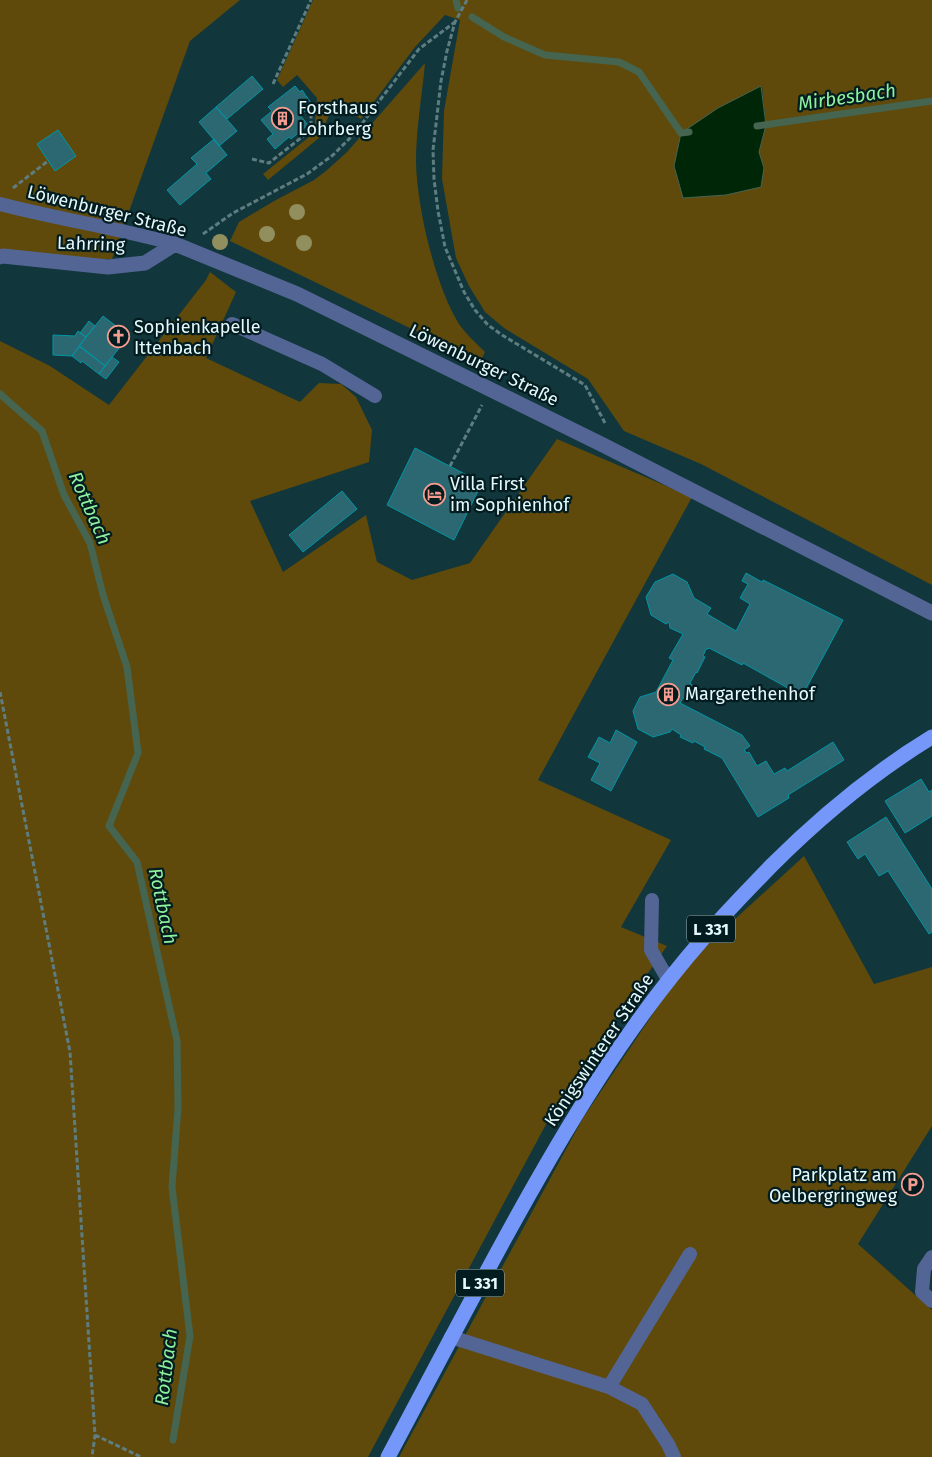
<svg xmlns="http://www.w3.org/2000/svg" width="932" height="1457" viewBox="0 0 932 1457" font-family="'Fira Sans',sans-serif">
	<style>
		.green { fill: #5f4a0b; fill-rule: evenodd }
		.water { fill: #002608; stroke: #456551 }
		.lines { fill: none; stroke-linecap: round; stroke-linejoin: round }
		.stream { stroke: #456551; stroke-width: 7 }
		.building { fill: #2c6871; stroke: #0096a5 }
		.path { stroke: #5e7d81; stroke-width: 3; stroke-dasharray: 5 2.5; stroke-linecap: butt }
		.lane { stroke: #536595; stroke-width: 14 }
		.street { stroke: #536595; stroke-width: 15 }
		.primary { stroke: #7497f9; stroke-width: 15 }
		.tree { fill: #928f5f }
		.labels { text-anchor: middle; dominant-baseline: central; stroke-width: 4.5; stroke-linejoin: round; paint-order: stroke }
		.shield { fill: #031c20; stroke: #a1b7ba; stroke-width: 1 }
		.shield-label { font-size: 16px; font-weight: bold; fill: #e5f9fc }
		.poi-label { font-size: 18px; fill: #e5f9fc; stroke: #031c20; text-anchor: start }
		.street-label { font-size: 18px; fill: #e5f9fc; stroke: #031c20 }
		.water-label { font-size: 19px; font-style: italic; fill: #8ff19e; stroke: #031c20 }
	</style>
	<rect width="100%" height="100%" fill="#11363b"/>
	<!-- green -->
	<path class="green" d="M0,0H240L190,41L112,259H77L0,254Z
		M313,0H932V585L701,464L624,431L588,379L504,328L485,312L469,286L456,258L442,179L444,111L460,20L445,15L415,47L361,119L334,104L319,138L268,180L263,174L314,133L317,98L297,75L283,87L277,80ZM762,86L766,125L759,152Z
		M425,63C422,96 416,129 416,162C417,208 435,285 459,324C466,334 476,343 485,352L480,362L230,241L239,222L274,201L314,180L326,171L347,152Z
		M210,272L236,292L206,358L300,402L319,383L341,384L356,397L372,430L369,462L250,501L283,572L366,515L377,562L412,580L470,563L557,439L692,497L538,780L671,840L621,927L667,946L559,1100L368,1457H0V341L50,366L109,405L206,280Z
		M804,856L874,984L932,967V1126L858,1244L932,1310V1457H399L583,1118L687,963Z"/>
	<!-- water -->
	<path class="water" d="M761,86L766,125L759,152L764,168L761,187L726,195L683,198L674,166L681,133L718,108Z"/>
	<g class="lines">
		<!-- stream -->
		<path class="stream" d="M456,0L458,8
			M472,17L504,37L545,55L619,62L639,72L681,133L689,132
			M757,126L932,101
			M0,394L42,431L64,495L90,543L103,595L127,667L138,753L109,826L137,862L177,1041L178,1108L172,1187L190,1336L173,1440"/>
	</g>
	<!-- building -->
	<path class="building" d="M252,76L263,89L227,119L216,107Z
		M295,86L300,92L302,90L311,103L310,107L300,115L308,125L291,139L289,137L275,149L267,139L273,134L261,120L272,111L268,107Z
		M216,107L237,131L219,146L199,122Z
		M58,130L76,156L55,171L37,144Z
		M214,139L227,155L206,173L211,179L180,205L167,190L197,164L191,158Z
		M103,316L116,326L114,329L127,338L105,366L79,346Z
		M89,321L95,326L86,337L80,333Z
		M78,331L86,337L72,356L53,355V335L75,336Z
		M80,346L105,366L99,374L82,361L81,363L72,356Z
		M112,357L119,362L106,379L99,374Z
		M415,448L482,483L454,540L387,505Z
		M342,491L357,509L303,552L289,535Z
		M746,573L762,582L763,580L843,620L802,696L743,663L742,665L709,648L708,649H706L703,656L705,657L697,673L696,672L690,683L692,685L685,698H683L680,703L742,735L750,746L744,750L747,753L749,752L757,766L766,761L774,774L785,768L787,771L833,742L844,760L788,795L789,798L758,817L722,758L704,749L705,747L694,741L693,743L680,737L681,735L672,729L670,732L653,737L638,729L633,711L640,697L656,692L673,660L669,658L683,634L670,628L669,622L666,624L651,615L646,597L655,582L673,574L687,582L694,598L711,608L707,614L736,631L750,604L740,598L748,584L742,581Z
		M616,730L637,742L611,791L591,780L600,763L588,757L599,737L610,743Z
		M921,779L929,792L932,790V816L905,833L885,801Z
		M886,817L932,889V932L929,934L888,871L879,876L865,854L858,859L847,842Z"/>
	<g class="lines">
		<!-- path -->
		<path class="path" d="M467,0L455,22L447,51L441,81L433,150L434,179L438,211L445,247L464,292L475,310L488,325L502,335L585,385L606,425
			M273,84L311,0
			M252,159L269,163L311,130V115
			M13,188L48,161
			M203,234L233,213L307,174L333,155L354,134L419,49L455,22
			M450,466L482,405
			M0,692L70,1052L95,1435L92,1457
			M95,1435L141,1457"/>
		<!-- lane -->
		<path class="lane" d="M0,204C58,219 117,228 175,244
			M232,324L322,364L375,396
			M652,900L651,950L669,981
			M932,1257L924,1269L922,1292L932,1301
			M451,1337L609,1387L690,1254
			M609,1387L642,1404L668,1444L674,1457"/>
		<!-- street -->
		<path class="street" d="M0,257L3,256L108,267L145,263L175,244L297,294L603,445L932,613"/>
		<!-- primary -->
		<path class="primary" d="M388,1457C427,1384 465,1311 505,1238C562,1134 624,1029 702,940C724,914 748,890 771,866C820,817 873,773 932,737"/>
	</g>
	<!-- trees -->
	<g class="tree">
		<circle cx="297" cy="212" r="8"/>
		<circle cx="267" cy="234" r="8"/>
		<circle cx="220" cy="242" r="8"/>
		<circle cx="304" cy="243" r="8"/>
	</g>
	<!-- icons -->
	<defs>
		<symbol id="building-ring" viewBox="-11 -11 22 22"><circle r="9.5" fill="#031c20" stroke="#f59c91" stroke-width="1.5"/><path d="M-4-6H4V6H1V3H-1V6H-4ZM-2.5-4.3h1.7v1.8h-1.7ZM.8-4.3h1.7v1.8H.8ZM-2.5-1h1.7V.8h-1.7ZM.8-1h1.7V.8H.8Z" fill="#f59c91"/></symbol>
		<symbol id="church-ring" viewBox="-11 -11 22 22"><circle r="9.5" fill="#031c20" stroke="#f59c91" stroke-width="1.5"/><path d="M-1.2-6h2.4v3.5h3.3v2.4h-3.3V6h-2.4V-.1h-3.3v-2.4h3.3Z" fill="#f59c91"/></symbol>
		<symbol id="hotel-ring" viewBox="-11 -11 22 22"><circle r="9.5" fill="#031c20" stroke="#f59c91" stroke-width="1.5"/><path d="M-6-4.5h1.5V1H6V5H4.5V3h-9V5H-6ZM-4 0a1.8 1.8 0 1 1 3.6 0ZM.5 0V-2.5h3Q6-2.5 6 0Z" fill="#f59c91"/></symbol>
		<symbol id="parking-ring" viewBox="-11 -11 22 22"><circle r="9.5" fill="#031c20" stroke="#f59c91" stroke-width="1.5"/><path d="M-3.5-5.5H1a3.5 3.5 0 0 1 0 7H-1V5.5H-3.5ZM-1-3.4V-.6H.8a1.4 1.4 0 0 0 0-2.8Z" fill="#f59c91"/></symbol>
	</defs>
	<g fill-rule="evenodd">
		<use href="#building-ring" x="270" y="106" width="25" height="25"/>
		<use href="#church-ring" x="106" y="324" width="25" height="25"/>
		<use href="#hotel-ring" x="422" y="482" width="25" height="25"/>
		<use href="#building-ring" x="656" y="682" width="25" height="25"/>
		<use href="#parking-ring" x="900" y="1172" width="25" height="25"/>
	</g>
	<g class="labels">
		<!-- shield labels -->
		<g class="shield">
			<rect x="687" y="915.5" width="48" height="27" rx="4"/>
			<rect x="456" y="1269.5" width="48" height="27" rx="4"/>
		</g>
		<g class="shield-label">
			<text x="711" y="929">L 331</text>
			<text x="480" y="1283">L 331</text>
		</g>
		<!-- poi labels -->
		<g class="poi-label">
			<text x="298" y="108">Forsthaus<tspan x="298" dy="21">Lohrberg</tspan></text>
			<text x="134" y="327">Sophienkapelle<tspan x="134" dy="21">Ittenbach</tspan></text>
			<text x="450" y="484">Villa First<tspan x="450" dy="21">im Sophienhof</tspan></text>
			<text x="685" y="694">Margarethenhof</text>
			<text x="897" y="1175" text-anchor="end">Parkplatz am<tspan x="897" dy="21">Oelbergringweg</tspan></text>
		</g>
		<!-- street labels -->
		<g class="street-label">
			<text transform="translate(107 211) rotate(14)">Löwenburger Straße</text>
			<text transform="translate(91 244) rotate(2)">Lahrring</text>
			<text transform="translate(484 365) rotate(26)">Löwenburger Straße</text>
			<text transform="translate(599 1050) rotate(-56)">Königswinterer Straße</text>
		</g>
		<!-- water labels -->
		<g class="water-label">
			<text transform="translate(847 97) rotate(-8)">Mirbesbach</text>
			<text transform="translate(90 508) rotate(66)">Rottbach</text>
			<text transform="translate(163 906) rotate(78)">Rottbach</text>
			<text transform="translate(166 1367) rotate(-83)">Rottbach</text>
		</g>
	</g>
</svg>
